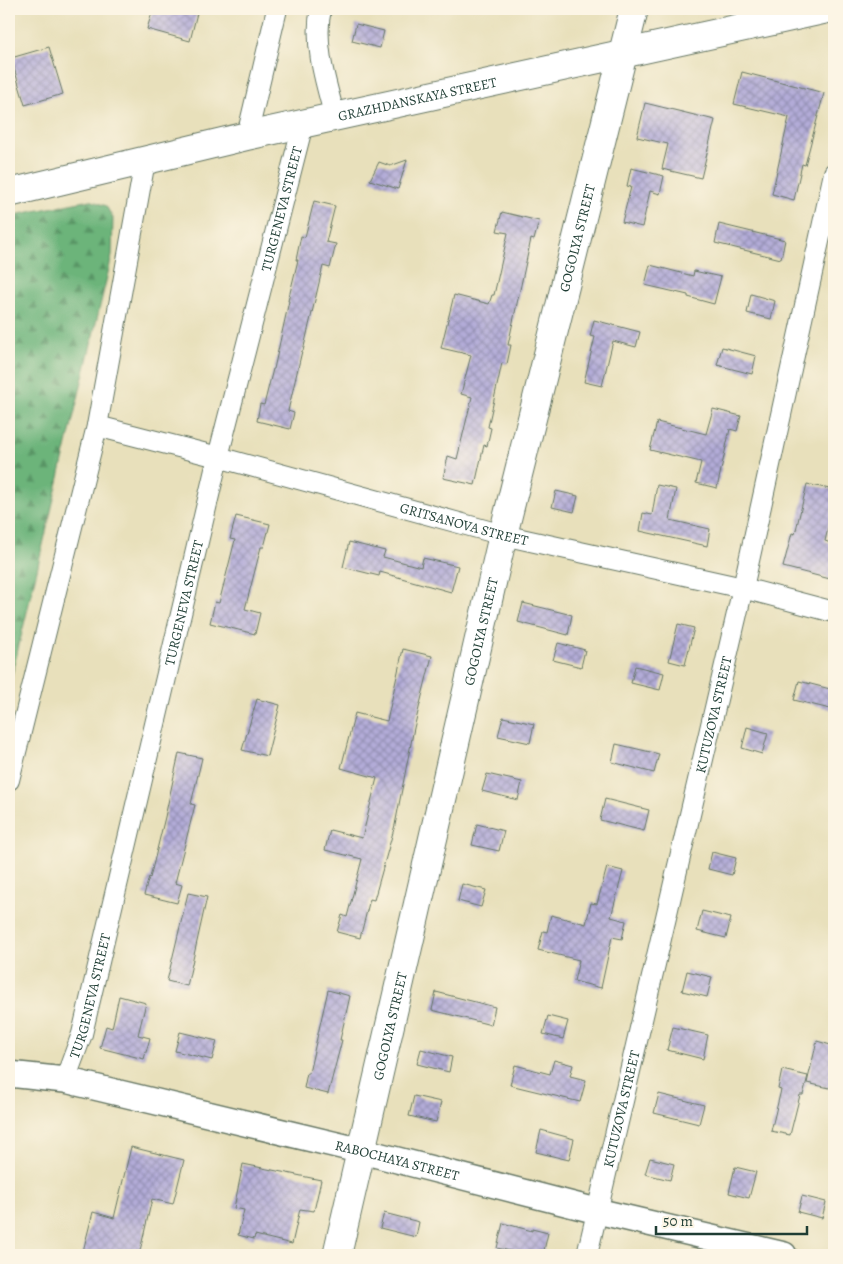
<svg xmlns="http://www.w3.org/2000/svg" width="843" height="1264" viewBox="0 0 843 1264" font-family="Alegreya,serif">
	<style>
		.forest { fill: url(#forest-firs); stroke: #467857 }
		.building { fill: url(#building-cross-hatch) }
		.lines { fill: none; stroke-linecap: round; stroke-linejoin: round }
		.minor-casing { stroke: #657663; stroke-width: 22 }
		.tertiary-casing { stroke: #657663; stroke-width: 28 }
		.secondary-casing { stroke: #657663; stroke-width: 30 }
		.minor { stroke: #fff; stroke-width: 20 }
		.tertiary { stroke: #fff; stroke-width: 25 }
		.secondary { stroke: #fff; stroke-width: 28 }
		.labels { text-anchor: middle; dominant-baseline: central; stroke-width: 4; stroke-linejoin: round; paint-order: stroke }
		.street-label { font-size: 14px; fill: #1f3d34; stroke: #fcf5e5 }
	</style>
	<defs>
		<pattern id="forest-firs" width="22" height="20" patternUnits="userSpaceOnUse" patternTransform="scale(1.25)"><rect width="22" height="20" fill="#6cb47a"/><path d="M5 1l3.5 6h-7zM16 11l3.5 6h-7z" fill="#589465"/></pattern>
		<pattern id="building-cross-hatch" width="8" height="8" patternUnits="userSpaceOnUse" patternTransform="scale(1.25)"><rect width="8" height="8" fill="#b3acd8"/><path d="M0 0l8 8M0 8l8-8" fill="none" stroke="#918db0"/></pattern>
	</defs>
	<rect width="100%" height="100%" fill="#fcf5e5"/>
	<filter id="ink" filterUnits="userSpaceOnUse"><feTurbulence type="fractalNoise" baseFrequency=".02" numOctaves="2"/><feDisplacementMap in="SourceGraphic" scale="10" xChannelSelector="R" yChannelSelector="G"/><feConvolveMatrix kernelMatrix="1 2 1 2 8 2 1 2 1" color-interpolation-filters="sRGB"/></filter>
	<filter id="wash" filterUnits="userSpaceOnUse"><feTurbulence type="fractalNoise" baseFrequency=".0096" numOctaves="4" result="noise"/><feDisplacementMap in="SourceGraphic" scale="20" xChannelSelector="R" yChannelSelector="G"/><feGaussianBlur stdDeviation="1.12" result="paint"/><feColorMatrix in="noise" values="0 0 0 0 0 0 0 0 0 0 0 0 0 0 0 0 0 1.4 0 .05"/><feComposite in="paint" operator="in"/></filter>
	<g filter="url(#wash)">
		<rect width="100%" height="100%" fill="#e8e0bb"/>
		<!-- forest -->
		<path class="forest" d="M90,200L106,206L113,218L112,256L9,687V216Z"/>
		<g id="blocks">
			<!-- building -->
			<path class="building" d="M153,9H198L190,41L147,29Z
				M356,24L384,31L380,48L352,41Z
				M49,47L63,94L25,105L11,58Z
				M742,72L824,93L805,165L802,164L794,200L772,194L789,117L734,104Z
				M645,103L715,120L701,178L662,169L668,144L637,137Z
				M407,160L398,189L370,180L379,162L390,166Z
				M631,168L664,176L660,194L650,191L642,227L622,222L631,187L627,186Z
				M314,201L335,206L326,242L336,244L330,268L323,266L303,351H302L288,411L294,413L290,429L257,421L260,404L264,405L273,369H274L289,301H288L298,260H296L301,236L305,237Z
				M502,212L539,221L534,240L531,239L508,345H511L507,364L502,363L488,427L491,428L487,446L484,445L475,485L443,478L448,456L457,459L472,397L461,394L471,355L441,348L454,295L489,304L492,295H494L508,233L497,231Z
				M719,224L785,240L781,259L715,243Z
				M650,265L693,276L694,271L721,277L714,304L688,297V295L645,285Z
				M751,294L775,301L771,319L747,313Z
				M594,320L640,332L636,347L613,341L602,386L584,382L595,337L590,336Z
				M722,347L756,356L752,374L717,365Z
				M713,409L741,416L737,431L730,429L717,488L696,483L701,462L650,450L657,422L706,434Z
				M807,484L834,490V503L825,541L834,544V580L783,567L792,533L795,534Z
				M657,485L676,489L670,520L710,529L707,546L640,531L643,513L652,515Z
				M556,491L578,496L574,512L552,507Z
				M236,516L270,524L264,547H261L245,609L260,613L255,634L210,623L215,602L219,603L235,540L230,539Z
				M349,542L385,551L383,557L421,567L423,558L458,566L451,592L380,572L379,576L343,567Z
				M523,603L572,615L568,635L518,622Z
				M678,624L694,628L685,665L669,661Z
				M558,643L585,650L581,667L553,660Z
				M403,649L432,656L414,728L395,825L374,900L370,899L360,938L337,932L342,915L347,917L362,859L325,850L330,830L362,838L377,778L341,768L355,713L387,721Z
				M635,666L664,673L660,690L631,683Z
				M799,681L834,690V710L794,700Z
				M257,699L280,705L267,756L242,750Z
				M503,717L534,724L530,743L498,736Z
				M747,727L768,733L762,754L742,748Z
				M616,744L659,754L654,773L612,762Z
				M179,753L202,758L191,804L195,805L175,883L182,885L177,903L144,895L149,877L150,878L165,817Z
				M487,774L522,782L518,800L482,791Z
				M605,799L649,810L644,831L600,820Z
				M477,824L504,831L499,851L472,845Z
				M712,852L736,858L732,875L708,869Z
				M607,867L623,871L611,917L626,921L622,939L612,937L601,988L574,981L579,960L538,950L543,931L547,932L551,915L586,924L591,903L597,904Z
				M462,884L486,890L481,907L458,901Z
				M188,893L207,897L187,986L167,981Z
				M702,911L731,918L726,938L697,931Z
				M687,971L712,977L707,997L682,991Z
				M328,990L350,996L340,1040H342L328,1094L304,1088L307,1073H309Z
				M436,992L495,1007L491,1025L432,1010Z
				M119,996L146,1003L138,1035L150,1038L144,1059L100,1048L106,1026L112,1028Z
				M548,1016L568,1021L563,1039L543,1034Z
				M673,1027L708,1035L703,1059L667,1050Z
				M180,1032L217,1041L212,1060L175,1051Z
				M817,1041L834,1046V1089L807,1083Z
				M421,1049L452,1057L449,1072L417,1064Z
				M554,1060L573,1065L570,1076L586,1080L580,1102L510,1085L515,1065L550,1074Z
				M782,1070L808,1076L803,1095H800L790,1135L771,1131L781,1090L778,1089Z
				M659,1094L704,1105L699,1124L654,1113Z
				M414,1096L441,1102L436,1122L409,1116Z
				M541,1130L574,1139L569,1160L536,1152Z
				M131,1147L184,1160L173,1204L152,1199L139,1255H82L93,1212L114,1218Z
				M650,1158L674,1164L670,1180L645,1174Z
				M243,1164L321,1180L314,1211L300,1209L292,1244L255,1235L254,1239L238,1235L244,1210L234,1208Z
				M735,1167L756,1172L749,1198L729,1193Z
				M802,1196L826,1202L822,1218L798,1212Z
				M384,1213L419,1222L416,1237L380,1228Z
				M503,1223L532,1231V1229L548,1233L543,1255H527L497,1248Z"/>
		</g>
	</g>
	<g filter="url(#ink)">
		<use href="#blocks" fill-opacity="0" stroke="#657663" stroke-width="1"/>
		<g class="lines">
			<defs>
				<g id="minor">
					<path d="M321,9C313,43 326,84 335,117"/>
					<path d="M247,136L277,9"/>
					<path id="s1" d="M97,426L218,457L503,535L743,588L834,612"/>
					<path d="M9,780L97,426L145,161"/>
					<path id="s2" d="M65,1080L82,1034L218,457L303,124"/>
					<path id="s3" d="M587,1255L743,588L834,173"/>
				</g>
				<g id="tertiary">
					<path id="s4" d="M9,1074L65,1080L362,1151L597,1211L784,1255"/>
				</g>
				<g id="secondary">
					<path id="s5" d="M9,193L247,136L827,9"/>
					<path id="s6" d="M337,1255L503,535L634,9"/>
				</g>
			</defs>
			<!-- minor casing -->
			<use href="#minor" class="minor-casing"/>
			<!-- tertiary casing -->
			<use href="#tertiary" class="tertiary-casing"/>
			<!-- secondary casing -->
			<use href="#secondary" class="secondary-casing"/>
			<!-- minor -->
			<use href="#minor" class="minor"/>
			<!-- tertiary -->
			<use href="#tertiary" class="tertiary"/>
			<!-- secondary -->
			<use href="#secondary" class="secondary"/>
		</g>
	</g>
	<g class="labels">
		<!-- street labels -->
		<g class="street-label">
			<text stroke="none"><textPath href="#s5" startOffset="419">GRAZHDANSKAYA STREET</textPath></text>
			<text stroke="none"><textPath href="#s2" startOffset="898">TURGENEVA STREET</textPath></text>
			<text stroke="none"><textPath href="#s6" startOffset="1045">GOGOLYA STREET</textPath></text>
			<text stroke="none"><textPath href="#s1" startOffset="380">GRITSANOVA STREET</textPath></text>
			<text stroke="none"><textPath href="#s2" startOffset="492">TURGENEVA STREET</textPath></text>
			<text stroke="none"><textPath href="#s6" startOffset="640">GOGOLYA STREET</textPath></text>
			<text stroke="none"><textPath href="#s3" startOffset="555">KUTUZOVA STREET</textPath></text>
			<text stroke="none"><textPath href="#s2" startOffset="88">TURGENEVA STREET</textPath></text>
			<text stroke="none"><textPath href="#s6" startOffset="235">GOGOLYA STREET</textPath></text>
			<text stroke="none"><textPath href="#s3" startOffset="150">KUTUZOVA STREET</textPath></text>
			<text stroke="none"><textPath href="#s4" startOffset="398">RABOCHAYA STREET</textPath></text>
		</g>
	</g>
	<!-- margin -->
	<rect width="843" height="1264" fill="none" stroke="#fcf5e5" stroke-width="30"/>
	<!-- scale -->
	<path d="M656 1226v8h151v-8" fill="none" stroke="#1f3d34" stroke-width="2.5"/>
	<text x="663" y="1226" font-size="15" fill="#1f3d34" stroke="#fcf5e5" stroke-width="4" paint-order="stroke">50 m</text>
</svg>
